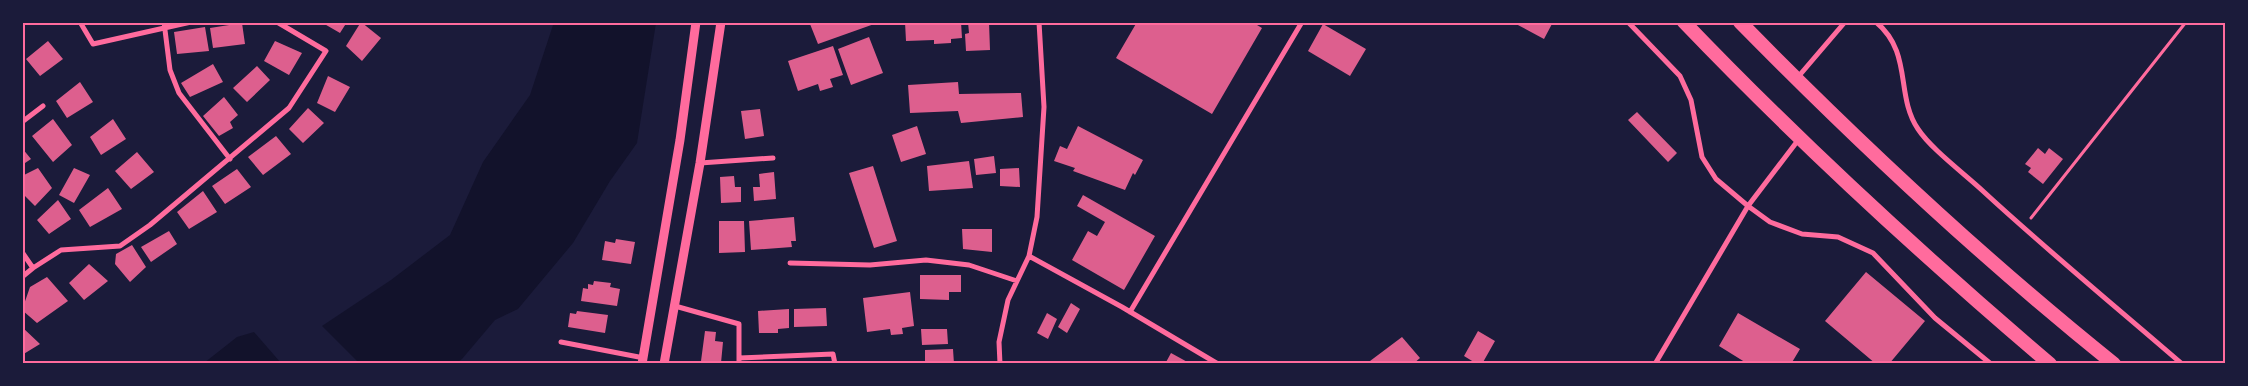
<svg xmlns="http://www.w3.org/2000/svg" width="2248" height="386" viewBox="0 0 2248 386" font-family="'Noto Sans',sans-serif">
	<style>
		.water { fill: #12122b }
		.building { fill: #dd5f8e }
		.lines { fill: none; stroke-linecap: round; stroke-linejoin: round }
		.path { stroke: #ff6b9d; stroke-width: 3 }
		.minor { stroke: #ff6b9d; stroke-width: 5 }
		.tertiary { stroke: #ff6b9d; stroke-width: 9 }
		.trunk { stroke: #ff6b9d; stroke-width: 14 }
		.neatline { fill: none; stroke: #ff6b9d; stroke-width: 2 }
	</style>
	<rect width="100%" height="100%" fill="#1b1b3a"/>
	<!-- water -->
	<path class="water" d="M554,22L656,23L637,143L610,181L573,243L518,309L495,320L462,359L455,364L359,363L322,326L391,280L450,235L483,162L530,95Z
		M254,332L281,363H204L237,337Z"/>
	<!-- building -->
	<path class="building" d="M321,22H347L340,33Z
		M361,22L381,38L362,61L346,46Z
		M816,22H877V23L818,44L810,24Z
		M905,22H961L962,38L951,39V43L934,44V40L906,41Z
		M968,22H989L990,50L966,51L965,34L969,33Z
		M1137,22H1252L1262,28L1212,114L1116,58Z
		M1517,22H1553L1544,39L1516,24Z
		M242,23L245,44L213,48L210,28Z
		M1323,24L1366,49L1350,76L1308,51Z
		M205,27L209,51L177,54L174,32Z
		M869,37L883,73L851,85L838,49Z
		M48,41L63,59L40,76L26,59Z
		M275,41L302,53L289,75L264,61Z
		M833,46L843,75L830,79L833,87L820,91L818,84L798,91L788,61Z
		M213,64L223,82L190,97L181,83Z
		M257,66L270,80L247,102L233,88Z
		M328,76L350,87L335,112L317,103Z
		M80,82L93,102L67,118L56,101Z
		M958,82L959,94L1021,93L1023,117L961,123L958,111L910,113L908,85Z
		M224,97L238,115L230,122L233,128L219,136L203,116Z
		M308,108L324,123L303,143L289,129Z
		M760,109L764,136L745,139L741,111Z
		M1637,112L1677,153L1668,162L1628,120Z
		M53,119L72,145L53,162L32,136Z
		M113,119L126,139L101,155L90,137Z
		M917,126L926,154L901,162L892,135Z
		M1078,126L1143,160L1135,175L1133,173L1125,190L1073,171L1075,168L1054,161L1060,146L1067,149Z
		M276,136L291,154L263,175L248,157Z
		M22,148L31,159L22,165Z
		M2038,148L2045,154L2049,148L2063,159L2043,184L2028,172L2031,168L2025,164Z
		M137,152L154,172L131,189L115,171Z
		M994,156L996,173L976,175L974,159Z
		M969,161L973,188L929,191L927,166Z
		M873,166L897,241L874,248L849,173Z
		M38,168L52,188L35,206L25,196L22,198V176Z
		M74,168L90,175L74,203L59,195Z
		M1019,168L1020,187L1000,186V169Z
		M237,169L251,187L225,204L212,186Z
		M774,172L776,199L754,201L753,187H760L759,174Z
		M734,176L735,187H741V202L721,203L720,177Z
		M108,188L122,209L90,227L79,210Z
		M203,191L217,212L189,229L177,212Z
		M1083,195L1155,236L1124,290L1072,260L1088,231L1097,236L1105,222L1077,206Z
		M58,200L71,219L49,234L37,220Z
		M794,217L796,241H791L792,247L751,250L749,221Z
		M719,221H744L745,252L719,253Z
		M962,229H992V252L963,249Z
		M169,231L177,244L151,262L141,247Z
		M616,239L635,242L631,264L602,260L605,241L615,243Z
		M132,245L146,267L130,282L115,264L116,254Z
		M89,264L108,281L84,300L69,283Z
		M1866,272L1925,321L1889,364H1876L1825,321Z
		M920,275H961V292H949V300L920,299Z
		M47,277L68,301L37,323L22,310L30,287Z
		M594,281L611,283L610,287L620,289L617,306L581,301L583,288L588,289V284L593,285Z
		M910,292L914,326L902,328L903,334L891,335L890,329L867,332L863,298Z
		M1071,303L1080,309L1067,333L1058,327Z
		M826,308L827,326L794,327V309Z
		M789,309V328L778,329V333H759L758,311Z
		M577,311L608,315L605,333L568,327L570,313L576,314Z
		M1047,313L1057,319L1048,339L1037,333Z
		M1738,313L1800,349L1791,364H1748L1719,346Z
		M22,327L40,344L22,355Z
		M921,329H947L948,344L922,345Z
		M705,331L716,332L715,341L723,342L721,363L701,361Z
		M1478,331L1495,341L1482,364H1477L1464,356Z
		M1402,337L1420,358L1413,364H1366Z
		M953,349L954,364H925V350Z
		M1171,353L1191,364H1165Z"/>
	<g class="lines">
		<!-- path -->
		<path class="path" d="M2031,218L2186,22"/>
		<!-- minor -->
		<path class="minor" d="M80,22L93,44L191,22
			M164,22L170,70L179,93L230,159
			M1628,22L1680,76L1691,100L1702,157L1716,179L1748,206L1799,139
			M1876,22C1913,53 1895,95 1918,129C1931,149 1966,175 1984,192C2048,251 2116,307 2182,364
			M1798,77L1845,22
			M22,122L43,106
			M700,163L773,158
			M22,252L33,268L22,277
			M1029,256L1122,307L1218,364
			M790,263L870,265L926,260L969,265L1017,281
			M33,268L61,250L120,246L150,225L289,108L326,51L277,22
			M675,306L739,324V364
			M1130,312L1302,22
			M561,342L644,358
			M739,358L833,354L835,364
			M1000,364L999,342L1008,300L1029,256L1037,217L1044,107L1039,22
			M1655,364L1748,206L1770,222L1802,234L1838,237L1873,253L1935,318L1991,364"/>
		<!-- tertiary -->
		<path class="tertiary" d="M642,364L680,140L696,22
			M664,364L700,163L721,22"/>
		<!-- trunk -->
		<path class="trunk" d="M1684,22C1800,143 1923,256 2050,364
			M1740,22C1858,142 1983,259 2114,364"/>
	</g>
	<!-- border -->
	<rect width="2248" height="386" fill="none" stroke="#1b1b3a" stroke-width="48"/>
	<rect x="24" y="24" width="2200" height="338" class="neatline"/>
</svg>
